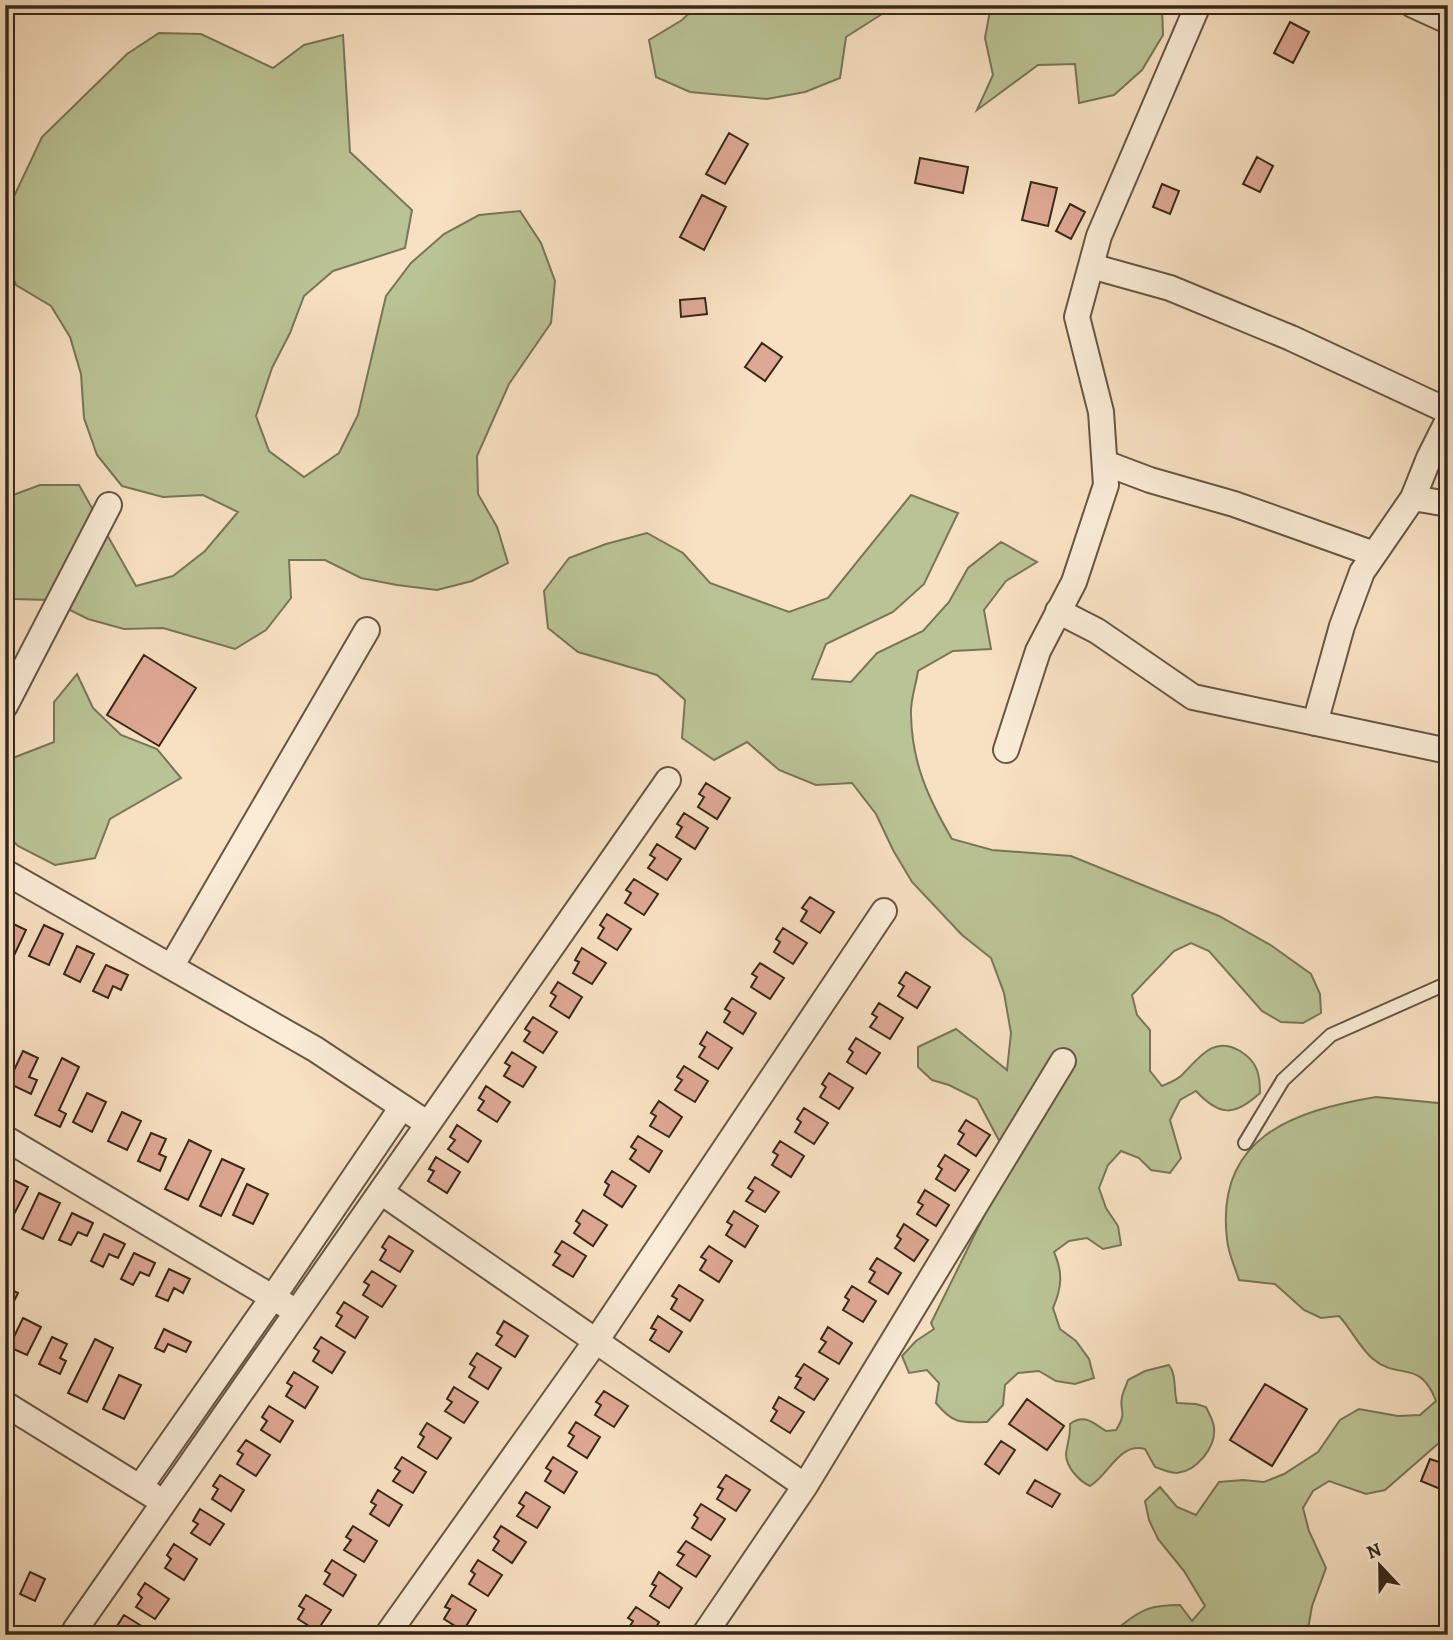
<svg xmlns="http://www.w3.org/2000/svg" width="1453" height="1640" viewBox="0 0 1453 1640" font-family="Alegreya,serif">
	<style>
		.green { fill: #bac395; stroke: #787658; stroke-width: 2 }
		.building { fill: #dfa894; stroke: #36281a; stroke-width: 2 }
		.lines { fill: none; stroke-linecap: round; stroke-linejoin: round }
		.lane-casing { stroke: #665644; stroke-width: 16 }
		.street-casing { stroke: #665644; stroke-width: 28 }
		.lane { stroke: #faecd7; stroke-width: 12 }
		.street { stroke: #faecd7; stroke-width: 24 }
	</style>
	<rect width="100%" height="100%" fill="#f8e1c2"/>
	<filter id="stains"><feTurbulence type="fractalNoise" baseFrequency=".00286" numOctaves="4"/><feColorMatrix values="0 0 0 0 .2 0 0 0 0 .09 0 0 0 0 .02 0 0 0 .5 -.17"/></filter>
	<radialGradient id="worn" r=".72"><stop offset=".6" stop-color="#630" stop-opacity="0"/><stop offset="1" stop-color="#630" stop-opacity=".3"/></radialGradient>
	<!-- green -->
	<path class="green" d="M698,5H896L846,37L840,78L805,92L767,99L690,92L656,77L649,40L682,20Z
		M991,5H1162L1163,35L1142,70L1114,95L1079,103L1075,64L1038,65L977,110L993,75L985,38Z
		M159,33L201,34L273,68L304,45L343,35L350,152L412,210L405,248L333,271L304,296L290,333L272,368L256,416L269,451L304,477L339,453L358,415L386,296L411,263L444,234L479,215L520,211L541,243L555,281L551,323L509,384L477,456L478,494L497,527L508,563L472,581L437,590L397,585L361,578L325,560H289L291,598L266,630L235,649L163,628L124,629L88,619L50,600L12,599L5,590V498L40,485H79L136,586L173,576L205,551L238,512L203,495L163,497L122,486L97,455L84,418L81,374L70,337L51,306L16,285L5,258L8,209L42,137L127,54Z
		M911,495L958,513L924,584L893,612L826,644L812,679L851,682L877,653L923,631L949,602L968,568L1001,542L1037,562L1006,581L984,610L991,649L953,651L918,671C916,685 910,701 911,715C912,763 928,798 952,839L992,850L1071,856L1219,916L1272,946L1311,974L1320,994L1321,1013L1303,1023L1281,1022L1262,1011L1209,951L1191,943L1174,951L1132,995L1137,1015L1150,1030V1071L1162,1086C1169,1083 1177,1080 1182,1075C1199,1058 1213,1035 1240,1051C1257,1061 1260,1074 1260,1093C1235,1116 1220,1117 1196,1091L1180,1100L1170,1120L1181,1158L1170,1173L1151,1170L1139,1158L1121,1151L1108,1165L1099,1188L1106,1208L1118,1226L1121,1245L1103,1249L1087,1238L1069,1241L1054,1252C1063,1273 1062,1287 1053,1308L1060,1329L1076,1341L1089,1359L1094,1378L1075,1384L1056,1381L1039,1371L1018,1373L1005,1385L1003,1405L987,1422C961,1423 953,1424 936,1403L939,1383L927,1370L909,1373L902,1356L916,1341L934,1329L931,1323L1009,1165L1003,1148L977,1099L949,1085L932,1080L918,1067V1047L956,1029L1007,1070L1011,1033L1004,993L991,958L962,935L912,882L893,850L876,814L852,783L816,785L779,770L747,742L714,760L682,738L685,700L657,675L578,652L548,628L544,591L569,558L606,544L647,533L683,553L710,583L789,612L828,598Z
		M77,674L93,708L121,735L157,749L181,778L110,819L95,858L55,865L18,846L5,833V761L54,742V702Z
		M1376,1097L1448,1104V1435L1385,1490L1366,1494L1329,1481L1313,1491L1303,1508L1309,1531L1326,1568L1312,1606L1307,1635H1124L1122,1625C1143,1608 1153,1605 1180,1605L1192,1621L1205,1606L1184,1571L1158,1539L1149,1520L1145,1501L1160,1487L1177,1507L1196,1515L1219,1482L1243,1480L1264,1482L1284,1474L1318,1452L1340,1420L1359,1409L1398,1416L1420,1415L1436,1401C1420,1358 1399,1381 1373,1359C1359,1347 1352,1330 1339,1316L1321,1318L1304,1310L1275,1284L1239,1280C1235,1267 1228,1253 1227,1239C1215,1137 1293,1111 1376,1097Z
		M1169,1365C1177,1376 1173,1389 1177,1403L1196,1404L1206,1407C1209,1414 1214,1421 1214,1428C1216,1447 1197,1471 1177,1473C1170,1473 1161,1469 1155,1467L1145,1449C1119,1442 1109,1475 1090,1486C1079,1481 1066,1467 1066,1454C1067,1444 1071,1435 1070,1424C1084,1413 1093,1423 1106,1431L1116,1430C1128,1411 1119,1412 1122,1397C1123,1392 1126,1386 1128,1380L1145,1371Z"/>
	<!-- building -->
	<path class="building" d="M1290,22L1309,32L1293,63L1274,53Z
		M729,133L748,144L725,184L706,174Z
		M1257,157L1273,166L1260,192L1243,184Z
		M920,158L968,167L963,193L915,183Z
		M1031,182L1057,188L1048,226L1022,220Z
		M1162,184L1179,191L1170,214L1153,207Z
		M702,195L726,207L704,250L680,237Z
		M1070,204L1085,212L1071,239L1056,231Z
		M705,298L707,314L681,317L680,300Z
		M762,343L782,357L765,381L745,367Z
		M144,655L196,688L159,746L107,715Z
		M706,783L730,798L717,819L698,807L704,797L699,794Z
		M684,813L708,828L695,849L676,837L682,827L677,824Z
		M657,844L681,859L667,880L648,868L655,858L650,855Z
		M634,879L658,894L644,915L625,903L631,893L626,890Z
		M810,897L834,912L820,933L801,921L807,911L802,908Z
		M607,914L631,929L617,950L598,938L604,928L600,925Z
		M5,920L26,930L10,964L5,961Z
		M44,925L63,934L49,965L29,956Z
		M783,928L807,943L793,964L774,952L780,942L776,939Z
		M77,946L94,954L80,982L64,974Z
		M582,948L606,963L592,984L573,973L579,962L575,960Z
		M760,963L784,978L770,999L751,987L757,977L752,974Z
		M106,965L128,975L121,990L113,986L108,998L93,991Z
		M906,972L930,987L917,1008L898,996L904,986L899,983Z
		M558,982L582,997L569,1018L550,1006L556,996L551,993Z
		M732,998L756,1013L743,1034L724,1022L730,1012L725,1009Z
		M879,1003L903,1018L890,1039L870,1027L877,1017L872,1014Z
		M533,1017L557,1032L543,1053L524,1041L530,1032L525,1029Z
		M707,1032L732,1048L718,1069L699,1057L705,1047L700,1044Z
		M856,1038L880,1053L866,1074L847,1062L853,1052L849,1049Z
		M23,1051L38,1058L29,1077L37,1080L31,1094L8,1083Z
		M512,1052L536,1067L523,1087L504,1076L510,1066L505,1063Z
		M62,1058L79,1067L59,1110L66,1114L60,1127L35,1115Z
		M684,1066L708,1081L695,1102L675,1090L682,1080L677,1077Z
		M829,1073L853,1088L839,1109L820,1097L826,1087L822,1084Z
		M486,1086L510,1102L497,1122L478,1110L484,1101L479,1098Z
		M87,1093L106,1102L92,1132L73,1122Z
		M659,1101L682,1117L669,1137L650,1126L656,1116L651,1113Z
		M804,1108L828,1123L814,1144L795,1132L801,1122L797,1119Z
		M122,1112L141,1121L127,1150L108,1141Z
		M966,1120L990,1135L976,1156L958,1144L964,1134L959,1131Z
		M457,1125L481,1141L468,1162L448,1149L455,1140L450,1137Z
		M151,1133L166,1139L159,1154L166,1157L160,1171L138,1161Z
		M638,1136L662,1151L649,1172L630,1159L636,1150L631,1147Z
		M189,1140L211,1151L188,1200L165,1189Z
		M780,1141L804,1156L791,1177L772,1165L778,1155L773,1152Z
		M945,1155L969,1170L955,1191L936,1179L942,1169L938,1166Z
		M436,1157L460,1172L447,1193L428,1181L434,1171L429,1169Z
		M222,1159L244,1169L221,1216L200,1206Z
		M612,1171L636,1186L622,1207L604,1195L609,1185L605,1182Z
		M8,1177L28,1187L10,1222L5,1220V1182Z
		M755,1177L779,1192L765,1212L746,1201L753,1191L748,1188Z
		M247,1184L268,1194L253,1224L233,1215Z
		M925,1190L949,1205L936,1226L917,1214L923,1205L918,1202Z
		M39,1193L60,1203L43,1239L22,1229Z
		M583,1210L607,1225L593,1246L574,1233L580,1224L576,1221Z
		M734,1211L758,1226L745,1247L726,1235L732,1225L727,1222Z
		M72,1213L93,1223L87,1236L78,1232L71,1245L59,1240Z
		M904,1224L928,1240L914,1261L895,1248L901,1239L897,1236Z
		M104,1234L125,1244L118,1258L109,1254L103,1267L91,1261Z
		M389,1236L413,1251L400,1272L380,1260L386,1250L382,1247Z
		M562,1241L586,1256L573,1277L553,1265L560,1255L555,1252Z
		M709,1246L732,1261L719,1282L700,1270L706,1260L701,1257Z
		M134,1253L155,1263L149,1276L140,1272L133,1285L121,1279Z
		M877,1258L901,1273L888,1294L869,1282L875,1272L870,1269Z
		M169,1269L190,1279L183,1293L174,1288L168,1301L156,1296Z
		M372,1271L396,1286L382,1307L363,1295L369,1285L364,1282Z
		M679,1285L703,1300L690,1321L671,1309L677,1299L672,1296Z
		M852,1286L876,1301L863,1322L843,1310L849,1300L845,1297Z
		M5,1287L18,1293L5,1319Z
		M344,1302L368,1317L355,1338L336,1326L342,1316L337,1313Z
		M658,1316L682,1332L669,1352L650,1340L656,1330L651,1328Z
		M23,1318L41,1327L27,1355L9,1347Z
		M504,1321L528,1336L515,1357L496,1345L502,1336L497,1333Z
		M828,1327L852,1343L839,1364L819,1352L826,1342L821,1339Z
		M164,1329L191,1342L186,1352L168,1344L164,1352L155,1348Z
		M52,1337L67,1344L60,1358L66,1361L60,1374L39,1364Z
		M321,1337L345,1352L332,1373L313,1361L319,1351L314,1348Z
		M95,1339L113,1348L87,1402L68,1393Z
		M477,1353L501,1368L488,1389L469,1377L475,1367L470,1364Z
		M804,1364L828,1379L814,1400L795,1388L801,1378L796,1376Z
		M294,1372L318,1387L305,1408L286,1396L292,1386L287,1383Z
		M119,1375L141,1385L124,1419L103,1409Z
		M1265,1384L1307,1409L1272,1466L1230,1440Z
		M454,1387L478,1402L464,1423L445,1411L452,1402L447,1399Z
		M604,1391L628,1406L614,1427L595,1415L601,1405L596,1402Z
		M779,1397L804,1412L790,1433L771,1421L777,1411L773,1408Z
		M1027,1399L1064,1426L1047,1450L1009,1424Z
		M269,1406L293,1421L280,1442L261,1430L267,1421L262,1417Z
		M576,1422L600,1437L587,1458L568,1446L574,1436L569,1433Z
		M427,1423L451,1438L437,1459L418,1447L424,1437L420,1434Z
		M246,1440L270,1455L256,1476L237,1464L243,1454L238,1451Z
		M1001,1441L1015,1450L999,1474L985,1464Z
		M402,1457L426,1472L413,1493L393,1481L400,1471L395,1468Z
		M553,1457L577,1472L564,1493L545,1481L551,1471L546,1468Z
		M1430,1459L1448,1465V1485L1445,1491L1421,1481Z
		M220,1475L244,1490L231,1511L212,1499L218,1489L213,1486Z
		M726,1475L750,1490L736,1511L717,1499L723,1489L718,1487Z
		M1035,1480L1060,1494L1052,1507L1027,1493Z
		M378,1490L402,1505L389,1526L370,1514L376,1505L371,1502Z
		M526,1492L550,1507L537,1528L517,1516L524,1506L519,1503Z
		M701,1504L725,1519L711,1540L692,1528L698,1518L694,1515Z
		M200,1509L224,1524L210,1545L191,1533L198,1524L193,1521Z
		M353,1526L377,1541L364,1562L344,1550L351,1540L346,1537Z
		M501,1526L526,1542L512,1563L493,1550L499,1541L494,1537Z
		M686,1541L710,1556L696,1577L677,1565L684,1555L678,1552Z
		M174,1544L197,1559L184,1580L165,1568L171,1559L167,1555Z
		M332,1560L356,1575L343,1596L324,1584L330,1574L325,1571Z
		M478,1560L502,1575L488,1596L469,1584L475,1574L471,1571Z
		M30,1572L45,1579L35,1601L20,1594Z
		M659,1572L682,1588L669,1608L650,1596L656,1586L652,1584Z
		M145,1583L169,1599L155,1619L136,1607L142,1598L138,1594Z
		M306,1595L331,1610L317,1631L298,1619L304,1609L299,1606Z
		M452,1595L476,1610L463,1631L444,1619L450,1609L445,1607Z
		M636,1607L659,1622L652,1635H633L627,1631L633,1621L628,1618Z
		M124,1615L148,1630L145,1635H118L122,1629L117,1626Z"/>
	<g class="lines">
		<defs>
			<path id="lane" d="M1245,1143L1283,1080L1331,1035L1448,983"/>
			<path id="street" d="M1413,5L1448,21
				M1091,266L1170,288L1291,338L1448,411
				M1105,463L1150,480L1234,504L1374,554
				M1413,498L1448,504
				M1058,611L1097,631L1193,697L1448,751
				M5,706L109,505
				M1315,723L1342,626L1362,572L1413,498L1429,458L1448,420
				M1006,750L1038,651L1074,582L1106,485L1101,412L1077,317L1099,236L1198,5
				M5,872L315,1049L428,1124
				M171,967L367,630
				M5,1138L287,1306
				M381,1192L805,1486
				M5,1404L152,1495
				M140,1487L273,1297L402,1107
				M75,1630L668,780
				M387,1635L596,1341L884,911
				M704,1635L805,1486L1063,1061"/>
		</defs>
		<!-- lane casing -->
		<use href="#lane" class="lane-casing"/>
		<!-- street casing -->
		<use href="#street" class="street-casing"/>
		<!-- lane -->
		<use href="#lane" class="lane"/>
		<!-- street -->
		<use href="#street" class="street"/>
	</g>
	<!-- margin -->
	<rect width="1453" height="1640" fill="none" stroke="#f8e1c2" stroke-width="28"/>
	<rect x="7" y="7" width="1439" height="1626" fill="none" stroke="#36281a" stroke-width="3.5"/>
	<rect x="14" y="14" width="1425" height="1612" fill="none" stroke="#36281a" stroke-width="2"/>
	<!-- north arrow -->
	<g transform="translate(1380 1566) rotate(338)" stroke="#faecd7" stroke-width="5" paint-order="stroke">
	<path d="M0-5L12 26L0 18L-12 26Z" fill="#36281a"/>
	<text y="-10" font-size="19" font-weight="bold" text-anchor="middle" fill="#36281a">N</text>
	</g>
	<rect width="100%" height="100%" filter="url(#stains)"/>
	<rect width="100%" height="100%" fill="url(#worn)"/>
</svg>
